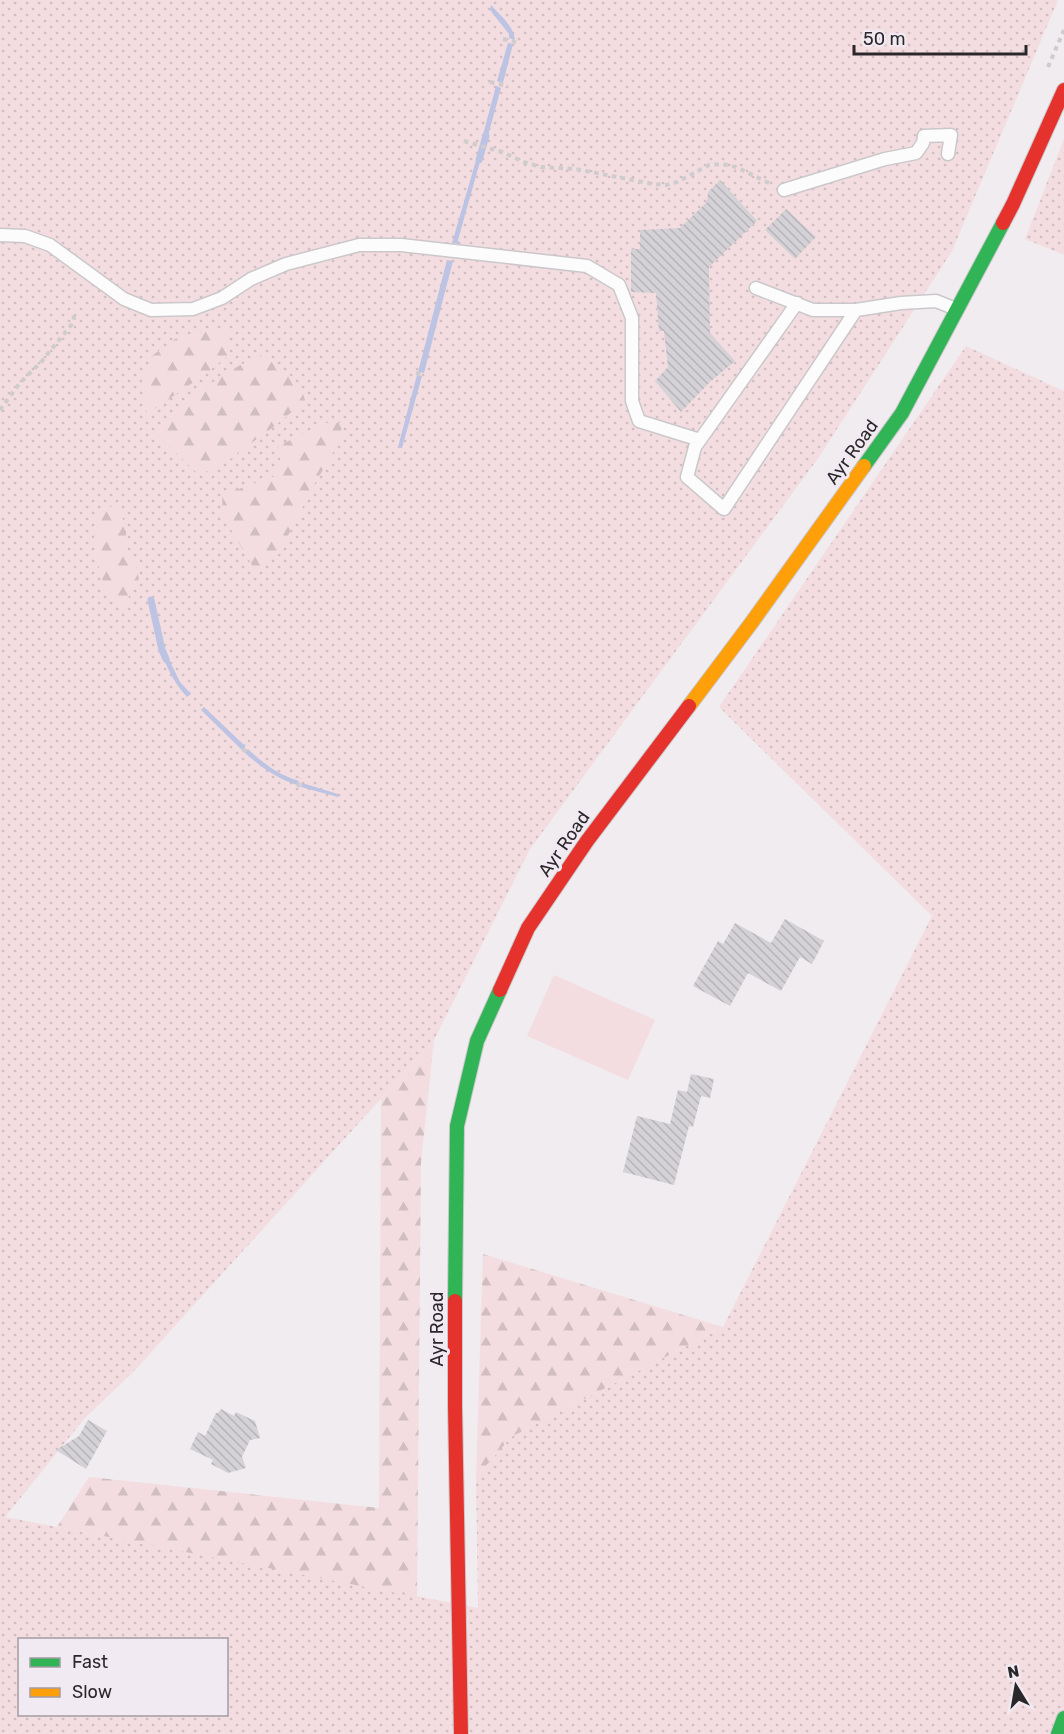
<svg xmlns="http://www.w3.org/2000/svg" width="1064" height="1734" viewBox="0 0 1064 1734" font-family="Rubik,sans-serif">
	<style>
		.grass { fill: url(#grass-dots); fill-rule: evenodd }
		.forest { fill: url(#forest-firs) }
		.pitch { fill: #f4dde0 }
		.water { fill: #bcc3e3 }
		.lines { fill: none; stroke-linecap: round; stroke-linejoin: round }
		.stream { stroke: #bcc3e3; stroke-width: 7 }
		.building { fill: url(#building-back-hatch) }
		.lane-casing { stroke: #cbc8cb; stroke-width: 15 }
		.fast-casing { stroke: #cbc8cb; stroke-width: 16 }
		.slow-casing { stroke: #cbc8cb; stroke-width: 16 }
		.jam-casing { stroke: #cbc8cb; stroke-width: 16 }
		.path { stroke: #ceccce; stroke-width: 4; stroke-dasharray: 4.5 4.5; stroke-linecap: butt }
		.lane { stroke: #fdfcfd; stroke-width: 12 }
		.fast { stroke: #30b455; stroke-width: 14 }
		.slow { stroke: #ff9f0a; stroke-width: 14 }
		.jam { stroke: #e5322d; stroke-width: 14 }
		.labels { text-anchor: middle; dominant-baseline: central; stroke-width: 6; stroke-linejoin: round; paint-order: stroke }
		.street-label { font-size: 18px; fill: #2a272a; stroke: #f2eaf2 }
	</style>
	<defs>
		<pattern id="grass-dots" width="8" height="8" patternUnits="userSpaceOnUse" patternTransform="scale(1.5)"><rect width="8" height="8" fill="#f4dde0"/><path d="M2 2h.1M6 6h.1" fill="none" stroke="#d1bec0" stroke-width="1.8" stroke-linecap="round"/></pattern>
		<pattern id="forest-firs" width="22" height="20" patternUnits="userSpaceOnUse" patternTransform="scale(1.5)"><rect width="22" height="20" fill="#f4dde0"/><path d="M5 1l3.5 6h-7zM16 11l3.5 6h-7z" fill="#d1bec0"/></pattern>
		<pattern id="building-back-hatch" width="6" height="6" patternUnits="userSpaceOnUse" patternTransform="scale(1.5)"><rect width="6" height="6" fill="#d4d2d6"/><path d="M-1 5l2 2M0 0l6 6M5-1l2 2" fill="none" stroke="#b6b4b8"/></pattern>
	</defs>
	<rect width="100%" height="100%" fill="#f0ecf0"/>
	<!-- grass -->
	<path class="grass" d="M0,0H1058L952,251L819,457L530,849L434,1040L135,1370L84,1419L5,1517L478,1608L476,1477L511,1437L723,1327L932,916L719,707L966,346L1064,391V1734H0ZM20,1640H226V1714H20Z
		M1064,139V255L1025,239Z"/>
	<!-- forest -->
	<path class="forest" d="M207,331H229L230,354L204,375L147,414L141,384L153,355L178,337Z
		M262,356C281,368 301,378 305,401L276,425L214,471L196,472L155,433L191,396L240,365Z
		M326,423H342L340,441L315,483L278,555L256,572L223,516L222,495L275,476L280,459L278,446Z
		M115,505L126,525V549L136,566L139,579L129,590L128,611L107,596L98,564L94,539L98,512Z
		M434,1040L421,1162L417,1597L57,1527L89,1477L379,1508L381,1099Z
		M483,1254L723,1327L511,1437L476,1477Z"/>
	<!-- pitch -->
	<path class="pitch" d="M554,975L655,1020L628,1080L527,1036Z"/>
	<!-- water -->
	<path class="water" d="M491,5C499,14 514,26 515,40L509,38V34L490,10Z
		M508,43L513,44L503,83L497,81Z
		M496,86L501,88L486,143L481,142Z
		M479,150L483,151L458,240L459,244L452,243Z
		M447,260L453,261L424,373L418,372Z
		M417,375L422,376L402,448L398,447Z
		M164,649L180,682L191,694L187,697C175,684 168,670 162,654Z
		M204,707L243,744L246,745L242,750L201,710Z
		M248,749C264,764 279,775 299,781L297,785C276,778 261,767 245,753Z
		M302,783L338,794V797L301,787Z"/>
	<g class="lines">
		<!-- stream -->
		<path class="stream" d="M479,160L486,136
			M151,600L162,650L166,659"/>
	</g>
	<!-- building -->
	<path class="building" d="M720,180L757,221L709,267L710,333L735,361L710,382L681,412L655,381L668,367L664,331H659L656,293L631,292V249H640V230L680,228L707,202L708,192Z
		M786,209L816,237L795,259L765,230Z
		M785,919L824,941L812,964L800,957L781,991L748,973L730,1006L693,986L718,941L723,944L735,923L771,943Z
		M691,1074L714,1079L710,1098L697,1095L701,1096L693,1127L689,1126L674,1185L623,1172L637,1116L670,1124L678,1090L687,1092Z
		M221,1409L234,1416L236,1412L255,1421L260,1438L250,1440L242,1457L246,1468L228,1473L211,1464L213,1460L190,1449L198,1432L205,1436L216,1413H218Z
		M88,1420L107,1431L86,1469L56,1450L79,1436Z"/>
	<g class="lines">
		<defs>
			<path id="lane" d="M784,190L885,159L916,153L923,143L924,136L951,135L948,154
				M0,235L25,236L50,245L124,299L151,310L193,309L222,298L251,279L286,264L359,245H401L587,266L619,285L632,318V401L639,421L700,440
				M756,288L813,310H856L901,303L936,301L956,309
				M797,303L695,447L687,477L724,509L856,310"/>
			<path id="fast" d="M864,466L902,413L1003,223
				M455,1301L457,1126L477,1041L500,990
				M1058,1734L1064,1718"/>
			<path id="slow" d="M689,706L752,622L864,466"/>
			<path id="jam" d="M1003,223L1013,204L1064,90
				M500,990L528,928L587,841L689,706
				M455,1301V1406L461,1734"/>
		</defs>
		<!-- lane casing -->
		<use href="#lane" class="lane-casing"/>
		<!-- fast casing -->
		<use href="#fast" class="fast-casing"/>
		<!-- slow casing -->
		<use href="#slow" class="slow-casing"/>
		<!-- jam casing -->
		<use href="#jam" class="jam-casing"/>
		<!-- path -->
		<path class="path" d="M503,39L520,43
			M1048,67L1064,30
			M490,82L508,86
			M464,141L502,152L524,162L541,167L576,169L653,184L666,185L677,182L709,165L722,164L736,167L769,183
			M416,373L424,375
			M0,410L19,384L42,361L72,324L74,318L73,313
			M243,752L249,745
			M298,787L301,778"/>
		<!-- lane -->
		<use href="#lane" class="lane"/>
		<!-- fast -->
		<use href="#fast" class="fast"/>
		<!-- slow -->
		<use href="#slow" class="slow"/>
		<!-- jam -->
		<use href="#jam" class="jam"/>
	</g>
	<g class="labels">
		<!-- street labels -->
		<g class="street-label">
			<text transform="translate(852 452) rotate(-54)">Ayr Road</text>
			<text transform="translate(564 844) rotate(-55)">Ayr Road</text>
			<text transform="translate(437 1329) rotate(-90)">Ayr Road</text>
		</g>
	</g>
	<!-- legend -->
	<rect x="18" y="1638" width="210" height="78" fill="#f2eaf2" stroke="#a29ca2" stroke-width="1.5"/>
	<rect x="30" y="1658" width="30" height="9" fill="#30b455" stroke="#a29ca2" stroke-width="1.5"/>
	<text x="72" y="1668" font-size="18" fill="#2a272a">Fast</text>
	<rect x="30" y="1688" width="30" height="9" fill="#ff9f0a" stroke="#a29ca2" stroke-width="1.5"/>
	<text x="72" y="1698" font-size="18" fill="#2a272a">Slow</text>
	<!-- north arrow -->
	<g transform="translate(1016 1686) rotate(349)" stroke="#f2eaf2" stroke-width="4.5" paint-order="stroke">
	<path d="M0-4.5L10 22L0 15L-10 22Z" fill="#2a272a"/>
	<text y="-9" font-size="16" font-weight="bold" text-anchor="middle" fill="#2a272a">N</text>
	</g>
	<!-- scale -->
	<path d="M854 45v9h172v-9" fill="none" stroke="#2a272a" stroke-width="3"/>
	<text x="863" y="45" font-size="18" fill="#2a272a" stroke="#f2eaf2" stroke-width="4.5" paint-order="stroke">50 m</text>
</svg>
